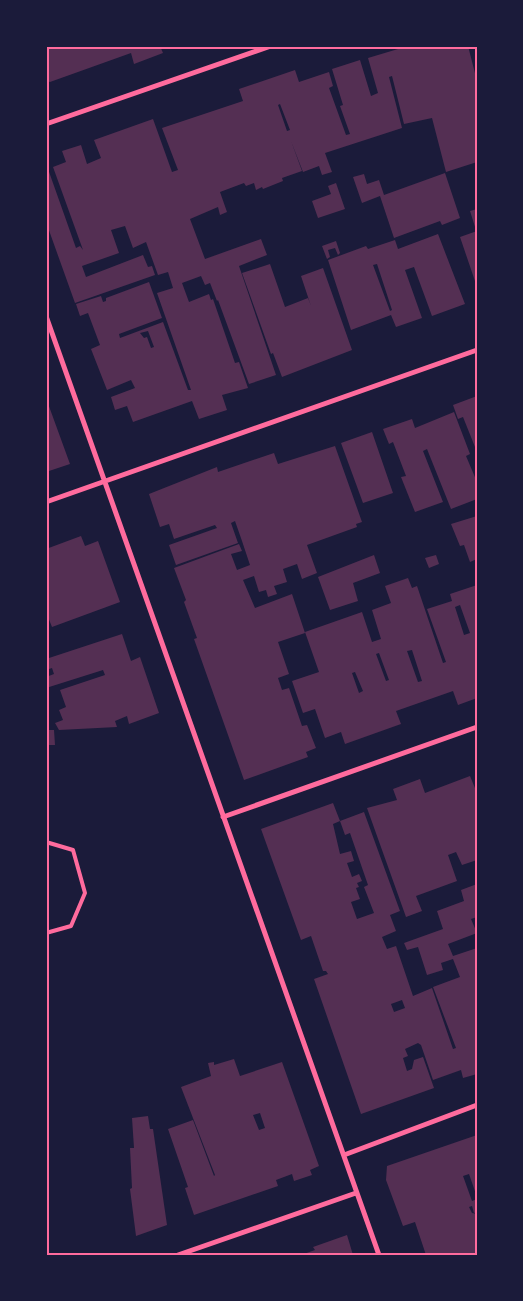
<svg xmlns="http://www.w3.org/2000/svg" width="523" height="1301" viewBox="0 0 523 1301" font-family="'Fira Sans Condensed',sans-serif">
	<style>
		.building { fill: #542f53; fill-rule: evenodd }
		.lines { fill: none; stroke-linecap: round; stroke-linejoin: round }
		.service { stroke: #ff6b9d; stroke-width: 4 }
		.minor { stroke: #ff6b9d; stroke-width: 5 }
		.neatline { fill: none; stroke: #ff6b9d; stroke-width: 2 }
	</style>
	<rect width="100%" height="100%" fill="#1b1b3a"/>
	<!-- building -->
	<path class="building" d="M46,46H160L163,53L134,64L131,53L50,82L46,81L48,64Z
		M408,46H468L477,81V162L446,172L432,118L404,124L392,76L389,77L402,128L325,153L332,172L322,175L319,166L303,172L291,141L302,171L282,178L283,181L263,189L262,187L256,190L254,183L246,186L244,183L220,192L227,212L220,215L218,207L190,219L205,259L261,239L267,255L239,266L276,375L249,384L218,300L217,301L210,283L205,285L201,276L182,283L189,302L209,294L211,300L213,299L235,363L239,362L248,388L222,395L227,410L199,419L192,401L133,422L127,406L115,410L111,397L135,388L131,380L107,390L91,349L100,345L88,313L80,316L76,304L101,296L103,302L106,301V298L149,282L162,318L119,334L120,338L163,322L188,390H191L157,293L173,288L168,272L158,275L146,242L133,248L125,226L111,230L119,253L82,266L86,277L143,255L148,267L152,266L155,275L75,303L46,222V170L48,169L76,248L80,246L83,250L53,167L66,162L62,151L81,145L87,164L101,158L94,140L153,119L172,172L178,170L162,128L243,101L239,89L295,70L299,82L329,72L333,86L329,88L346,135L350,134L340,106L343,105L332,69L360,60L371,96L378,93L368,58ZM280,104L290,130L287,131L278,105ZM148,331L154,347L151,348L147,337L144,338L140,333Z
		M445,173L460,218L442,225L440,221L394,238L380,196L362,203L353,177L364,174L367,184L379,180L384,195Z
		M336,183L345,209L318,218L312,201L331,194L328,186Z
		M477,209V230H476L470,211Z
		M477,231V284H476L460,237Z
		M438,234L465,304L432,316L414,267L405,270L422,318L396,327L391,315L351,330L328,260L366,246L368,249L395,240L398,249ZM377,264L392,310L390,311L373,265Z
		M336,241L340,253L338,255L335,248L328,250L330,257L327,259L322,246Z
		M270,264L285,307L308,298L311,306L301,276L323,268L352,350L282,377L273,353L271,354L242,273Z
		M477,396V452L463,417L458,419L453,405Z
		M46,398L70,464L46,472Z
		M454,412L470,454L466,456L477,482V499L451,509L427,449L423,451L443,502L415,512L401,477L406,476L393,442L389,444L383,429L412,419L415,428Z
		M372,432L393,493L363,503L341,443Z
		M335,446L362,522L356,524L357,527L307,545L317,573L302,579L297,564L283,569L287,582L274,586L277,594L268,597L266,590L259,592L254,576L243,580L255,608L292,594L305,633L278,642L289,674L278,678L282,690L289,688L302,726L307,725L316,748L306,752L308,757L244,780L194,639L197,638L184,602L186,600L174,568L239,544L242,551L231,554L237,570L250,565L242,541L235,521L231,523L238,543L176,565L169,545L217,528L215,525L174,539L169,524L160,527L149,494L217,467L218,472L274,453L278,464Z
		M477,516V559L470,562L464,545L460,546L451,524Z
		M81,536L85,546L98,541L120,602L52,627L46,612V549Z
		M374,555L380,573L353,583L358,601L330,610L318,577Z
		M436,555L439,564L429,568L425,558Z
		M408,578L412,588L417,586L443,663L446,662L427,609L452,601L450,594L477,585V698L458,705L453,691L396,711L401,724L345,744L341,732L325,738L315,709L303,713L292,681L319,672L305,632L362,612L372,642L381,639L372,610L391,603L385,586ZM460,605L470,633L464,635L455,607ZM412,650L422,681L418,682L407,651ZM379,653L389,680L386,681L376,654ZM355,672L363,691L359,693L352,673Z
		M122,634L131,661L140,657L159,713L129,724L127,716L115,721L117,727L59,730L55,723L63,720L59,710L66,707L60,690L105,675L103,670L46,688V677L54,674L52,668L46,670V652L49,658Z
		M46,730H54L55,745H46Z
		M470,776L477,793V860L462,865L456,852L448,855L457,881L416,896L422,911L406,917L367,808L397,800L393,789L420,779L425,793Z
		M333,803L340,821L333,824L340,854L351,851L354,861L347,863L352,877L359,874L362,881L357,883L359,887L356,888L360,899L351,902L357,919L374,913L364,887L368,885L350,833L345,835L340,821L364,812L400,911L390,915L396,931L382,937L387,949L396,946L413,996L432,988L453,1049L456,1048L433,987L460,977L453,959L441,963L443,970L427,975L418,947L407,950L404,943L443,929L437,911L464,901L461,890L477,884V917L471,919L477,933L448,944L453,956L477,948V1074L463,1078L461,1070L433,1080L421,1045L418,1043L405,1049L408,1056L403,1058L407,1071L412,1069L414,1060L423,1057L434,1088L361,1114L314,979L328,974L326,971H323L311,936L301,940L261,829ZM402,1000L405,1008L394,1012L391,1004Z
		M234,1059L240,1076L282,1062L319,1166L310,1170L312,1175L294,1181L292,1174L276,1180L278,1186L194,1215L185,1188L188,1187L168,1129L193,1120L214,1176L215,1175L181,1087L211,1076L208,1063L214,1062V1065ZM260,1113L265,1128L259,1130L253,1115Z
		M148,1116L150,1129H153L167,1225L136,1236L130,1189L132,1188L130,1148H134L132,1118Z
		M477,1135V1197L469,1174L463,1176L472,1201L477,1199V1212L474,1213L472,1206L469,1207L472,1213L477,1214V1255H426L415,1222L403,1226L386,1180L387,1166Z
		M347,1235L353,1255H301L315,1250L313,1247Z"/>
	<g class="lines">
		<!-- service -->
		<path class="service" d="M46,842L73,850L85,893L71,926L46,933"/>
		<!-- minor -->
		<path class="minor" d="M46,124L271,46
			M46,316L379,1255
			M46,502L477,350
			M223,817L477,727
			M344,1155L477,1105
			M178,1255L356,1193"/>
	</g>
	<!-- border -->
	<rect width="523" height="1301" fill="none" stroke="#1b1b3a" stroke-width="95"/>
	<rect x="48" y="48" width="428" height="1206" class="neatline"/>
</svg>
